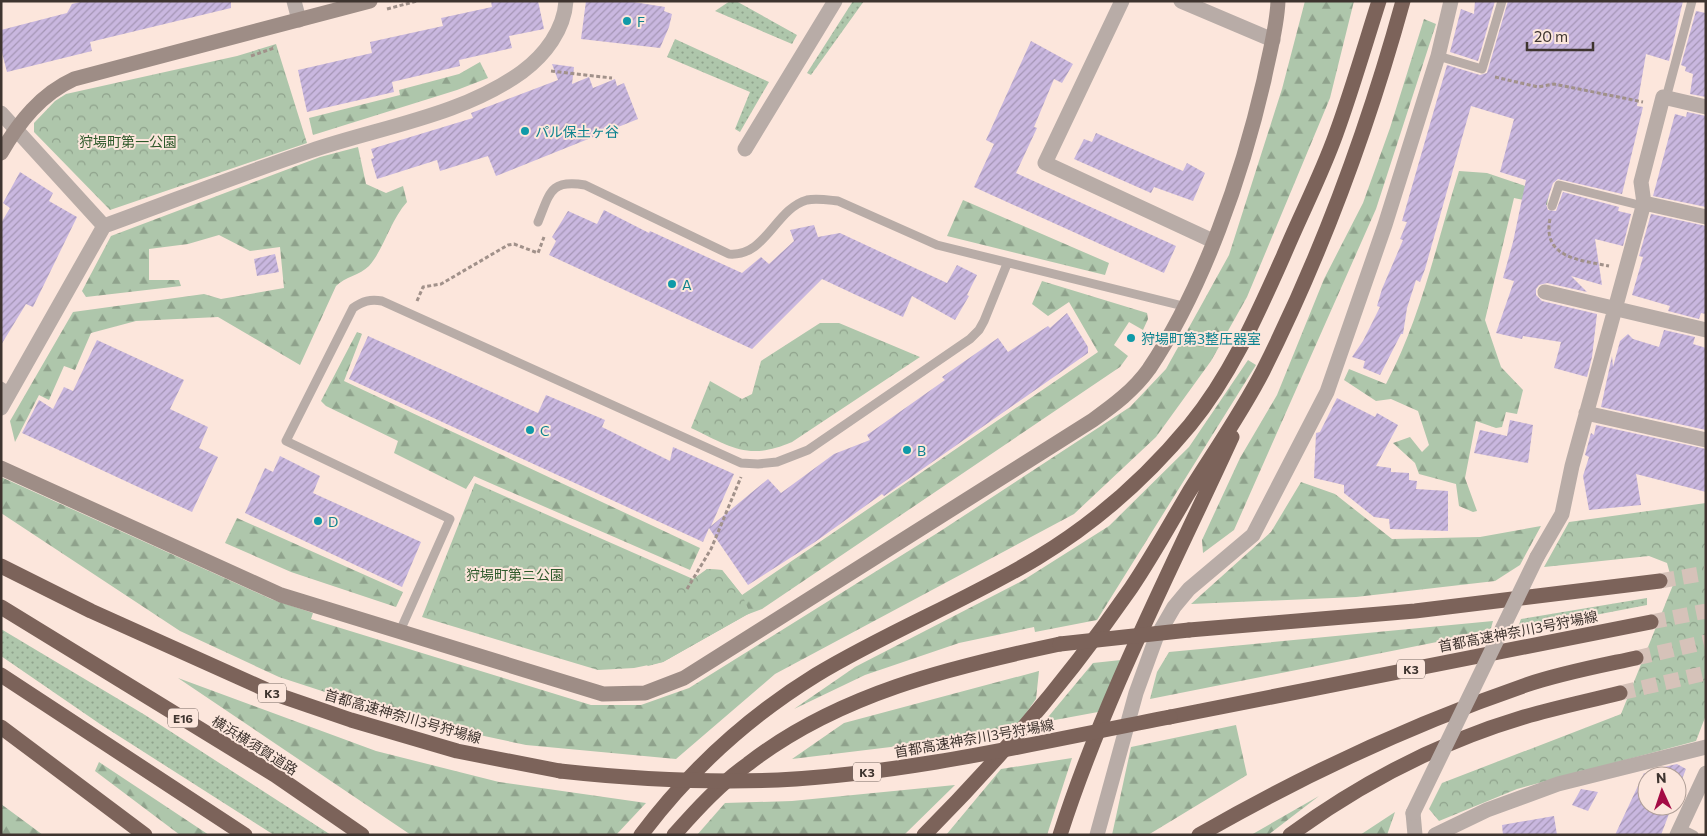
<svg xmlns="http://www.w3.org/2000/svg" width="1707" height="836" viewBox="0 0 1707 836" font-family="Commissioner,'Noto Sans JP',sans-serif">
	<style>
		.grass { fill: url(#grass-dots) }
		.forest { fill: url(#forest-firs) }
		.park { fill: url(#park-crowns) }
		.building { fill: url(#building-hatch) }
		.lines { fill: none; stroke-linecap: round; stroke-linejoin: round }
		.highway-tunnel { stroke: #d6c2b9; stroke-width: 15; stroke-dasharray: 15 8; stroke-linecap: butt }
		.path { stroke: #a1918a; stroke-width: 3; stroke-dasharray: 4 2.5; stroke-linecap: butt }
		.lane { stroke: #b8aca7; stroke-width: 9 }
		.street { stroke: #b8aca7; stroke-width: 15 }
		.secondary { stroke: #9e8d86; stroke-width: 15 }
		.highway { stroke: #7c635a; stroke-width: 15 }
		.street-bridge { stroke: #b8aca7; stroke-width: 15 }
		.highway-bridge { stroke: #7c635a; stroke-width: 15 }
		.culture-dot { fill: #0f9aa8; stroke: #fce6dc; stroke-width: 2 }
		.labels { text-anchor: middle; dominant-baseline: central; stroke-width: 4; stroke-linejoin: round; paint-order: stroke }
		.shield { fill: #fce6dc; stroke: #776963; stroke-width: 1 }
		.shield-label { font-size: 12px; font-weight: bold; fill: #3e342f }
		.culture-label { font-size: 14px; fill: #0d838f; stroke: #fce6dc; text-anchor: start }
		.park-label { font-size: 14px; fill: #2e592a; stroke: #fce6dc }
		.street-label { font-size: 14px; fill: #3e342f; stroke: #fce6dc }
	</style>
	<defs>
		<pattern id="grass-dots" width="8" height="8" patternUnits="userSpaceOnUse" patternTransform="scale(1.25)"><rect width="8" height="8" fill="#aec6ab"/><path d="M2 2h.1M6 6h.1" fill="none" stroke="#8fa28c" stroke-width="1.8" stroke-linecap="round"/></pattern>
		<pattern id="forest-firs" width="22" height="20" patternUnits="userSpaceOnUse" patternTransform="scale(1.25)"><rect width="22" height="20" fill="#aec6ab"/><path d="M5 1l3.5 6h-7zM16 11l3.5 6h-7z" fill="#8fa28c"/></pattern>
		<pattern id="park-crowns" width="20" height="18" patternUnits="userSpaceOnUse" patternTransform="scale(1.25)"><rect width="20" height="18" fill="#aec6ab"/><path d="M2 6a3 3 0 1 1 6 0M12 15a3 3 0 1 1 6 0" fill="none" stroke="#8fa28c"/></pattern>
		<pattern id="building-hatch" width="6" height="6" patternUnits="userSpaceOnUse" patternTransform="scale(1.25)"><rect width="6" height="6" fill="#c9b7df"/><path d="M-1 1l2-2M0 6l6-6M5 7l2-2" fill="none" stroke="#a596b5"/></pattern>
	</defs>
	<rect width="100%" height="100%" fill="#fce6dc"/>
	<!-- grass -->
	<path class="grass" d="M730,1H736L797,35L792,44L715,11Z
		M853,1H864L811,75L807,73Z
		M675,39L769,82L740,132L735,129L750,92L667,57Z
		M1647,598V605L1517,630L1521,619Z
		M1,629L145,715L331,835H274L100,724L1,656Z"/>
	<!-- forest -->
	<path class="forest" d="M1305,1H1354L1330,98L1247,297L1211,361L1156,437L1074,514L775,674L676,759L526,745L414,721L279,677L180,631L1,513V477L271,599L313,613L311,619L591,705H641L689,688L939,532L1130,407L1166,369L1229,255L1282,89Z
		M1424,19L1436,24L1376,209L1234,530L1203,553L1202,540L1240,458L1277,395L1324,279L1363,203L1390,128Z
		M480,62L488,78L457,90L313,135L309,118L400,95L399,90L459,74Z
		M358,147L366,184L386,193L403,186L407,202C390,221 384,249 369,266C360,275 345,277 336,286L300,365L218,317L136,321L91,333L75,370L64,366L49,400L39,395L15,442L10,421L73,312L204,294L221,299L284,288L280,247L250,251L219,235L188,244L149,249V280H179L181,286L86,297L82,291L111,236L320,157Z
		M1459,171L1487,173L1549,194L1547,205L1514,198L1485,320L1501,367L1523,390L1517,414L1506,412L1502,427L1496,428L1476,421L1465,478L1477,511L1473,512L1459,506L1456,484L1419,474L1415,463L1393,443L1410,437L1422,452L1429,445L1418,411L1391,399L1376,401L1344,380L1349,369L1386,384C1421,318 1437,242 1459,171Z
		M963,200L1109,263L1105,275L947,236Z
		M1042,281L1147,313L1148,319L1143,330L1129,322L1114,345L1128,356L1120,367L762,609L746,615L663,662L648,666L637,657L707,569L722,570L742,595L1098,352L1069,302L1048,316L1032,304Z
		M357,332L362,334L344,381L700,548L690,570L474,476L466,489L394,453L398,441L326,406L321,401Z
		M1248,360L1256,365L1097,620L1035,632L1034,627L959,643L865,675L794,709L855,667L1022,581L1109,526L1189,447Z
		M1301,482L1335,494L1392,539L1480,537L1541,526L1520,565L1495,581L1356,597L1191,604L1271,532Z
		M237,518L403,592L396,607L291,572L225,543Z
		M1493,621L1491,628L1482,633L1150,699L1157,672L1169,652Z
		M1121,660L1098,712L1044,722L1093,663Z
		M1039,671L1036,699L1016,727L899,746L792,759L844,723Z
		M178,678L376,751L499,782L646,803L616,835H411Z
		M1236,725L1247,775L1148,835H1112L1131,747Z
		M1072,758L1047,835H946L1001,769Z
		M99,762L209,835H180L95,771Z
		M955,785L904,835H697L725,803L792,801Z
		M1319,796L1268,835H1251Z
		M1,804L43,835H1Z
		M1395,812L1387,835H1360Z"/>
	<!-- park -->
	<path class="park" d="M276,44L307,143L110,210L34,132V123L55,101L66,94L237,56Z
		M820,323H839L920,357L792,442C748,461 731,447 691,428L710,381L742,399L752,394L761,361Z
		M475,483L693,579L707,569L722,570L742,595L750,613L663,662L634,668L598,670L422,617Z
		M1706,503V715L1696,741L1517,789L1439,821L1429,809L1442,783L1621,714L1673,585L1667,563L1649,556L1544,567L1569,522Z"/>
	<!-- building -->
	<path class="building" d="M84,1H231V8L90,42L92,51L7,72L1,49V30L67,13L72,4Z
		M491,1H538L544,29L509,36L512,48L459,60L460,66L392,82L394,92L307,112L298,70L372,53L370,42L443,26L441,18L492,7Z
		M586,1H627L665,7L664,11L672,14L669,27L660,48L581,39Z
		M1475,1H1495L1478,61L1450,52L1461,9L1474,14Z
		M1508,1H1683L1669,61L1646,54L1637,106L1643,107L1622,194L1558,179L1553,183L1546,204L1548,210L1556,211L1563,192L1619,207L1618,211L1631,214L1623,246L1595,239L1602,285L1571,276L1587,292L1547,283L1539,285L1536,289V295L1542,301L1597,314L1592,357L1587,377L1554,368L1561,342L1523,336L1522,339L1496,333L1514,281L1503,278L1513,242L1526,180L1500,172L1514,119L1471,106L1425,269L1420,282L1416,280L1407,308L1403,334H1401L1380,375L1363,368L1365,361L1352,357L1363,341L1380,307L1377,306L1382,289L1403,240L1400,239L1407,222L1402,221L1447,65L1480,75L1487,73Z
		M1696,11L1706,13V97L1690,94L1693,74L1685,71L1686,67L1681,65Z
		M1031,41L1073,64L1062,83L1054,79L1034,127L1037,128L1016,173L1176,246L1164,273L974,187L994,144L986,140Z
		M552,64L574,67L572,84L589,77L593,88L615,79L617,86L624,83L638,119L496,176L488,156L440,171L437,160L377,179L371,159L374,158L371,149L473,118L471,113L558,80Z
		M1687,112L1706,116V207L1653,196L1675,114L1686,117Z
		M1096,133L1183,171L1187,163L1205,173L1193,201L1154,187L1151,193L1074,159L1084,139L1092,142Z
		M20,172L53,193L49,201L77,217L33,307L26,304L1,345V223L10,208L3,203Z
		M604,210L649,233L650,231L742,273L761,257L769,264L794,241L790,230L814,225L818,237L840,233L947,283L957,265L977,275L967,295L969,296L955,320L912,296L903,317L822,279L752,349L549,255L556,241L552,237L568,211L597,224Z
		M1651,214L1706,226V314L1701,313L1699,319L1668,311L1670,306L1632,295L1643,257L1639,256Z
		M275,254L279,272L257,276L254,259Z
		M1067,313L1088,347V353L884,496L882,494L815,542L748,585L709,528L703,542L349,379L368,336L538,413L546,395L605,420L602,427L670,461L673,447L734,474L711,526L768,479L781,493L834,454L870,440L867,435L945,380L942,377L998,338L1008,352L1048,326L1050,328Z
		M1664,330L1695,337L1693,344L1706,348V430L1601,407L1612,356L1613,367L1620,341L1628,334L1633,339L1659,347Z
		M97,340L184,380L170,409L208,427L199,448L218,457L192,512L22,433L39,400L53,409L64,387L73,391Z
		M1337,398L1375,417L1377,413L1398,425L1376,466L1391,468V472L1409,473V480L1417,481L1416,489L1448,491V531L1390,529L1389,519L1374,517L1344,493V485L1314,478L1316,433L1320,432Z
		M1510,420L1533,425L1528,463L1474,453L1480,430L1507,436Z
		M1596,425L1706,449V492L1636,474L1641,505L1589,510L1583,476L1589,457L1585,455L1591,433L1594,435Z
		M280,456L320,476L313,493L421,542L402,587L245,513L265,468L273,472Z
		M1677,764L1686,769L1677,792V776H1651L1655,769Z
		M1644,773L1650,776H1647V806H1672L1661,835H1615Z
		M1581,789L1598,792L1588,811L1572,805Z
		M1554,816L1557,835H1503L1502,825Z"/>
	<g class="lines">
		<!-- highway-tunnel -->
		<path class="highway-tunnel" d="M1660,581L1706,573
			M1651,622L1706,611
			M1636,658L1706,642
			M1620,693L1706,673"/>
		<!-- path -->
		<path class="path" d="M387,9L417,1
			M251,56L274,48L273,46
			M551,71L612,78
			M1495,77L1538,87L1554,84L1643,102
			M1550,219C1542,258 1580,260 1609,266
			M417,301L423,287L441,284L508,245L514,244L538,253L544,237
			M687,589L711,549L741,477"/>
		<!-- lane -->
		<path class="lane" d="M1438,56L1482,69L1502,1
			M1666,98L1692,1
			M1552,206L1559,185L1643,206
			M538,222C550,193 550,179 585,185L729,254C766,257 775,209 807,200C817,198 828,200 838,201L937,245L1183,306
			M1,386L10,392
			M400,631L450,519L286,441L353,308C363,301 370,299 382,301L741,463L758,464L777,462L808,450L970,339L979,330L984,321L1007,264
			M1680,828L1694,835"/>
		<!-- street -->
		<path class="street" d="M294,1L299,20
			M1122,1L1045,163L1213,241
			M1181,1L1273,40
			M1,113L104,226
			M745,149L835,1
			M1644,203L1706,217
			M1545,292L1706,330
			M1,408L104,226C173,201 241,174 310,151C380,127 461,116 522,72C545,55 564,30 566,1
			M1586,413L1706,440
			M1537,557L1562,514L1572,466L1644,203L1641,182L1663,97L1706,107
			M1413,813L1415,835
			M1097,835L1136,693L1156,638L1174,607L1189,589L1253,535L1327,392L1385,225L1438,56L1451,1
			M1435,835L1487,810L1558,784L1706,747
			M1677,835L1706,773"/>
		<!-- secondary -->
		<path class="secondary" d="M1,153C19,122 41,94 74,79L370,1
			M1,468L281,595L603,694L645,693L684,678L1093,420C1114,405 1134,390 1149,369C1204,287 1242,175 1264,80C1269,54 1277,28 1278,1"/>
		<!-- highway -->
		<path class="highway" d="M1,566L91,611L278,695L351,720L457,751L560,771
			M1,607L275,775L362,835
			M1189,630L1415,611L1660,581
			M1,675L245,835
			M1170,717L1651,622
			M1,727L145,835
			M641,835C689,771 748,717 816,675C887,632 966,601 1037,558C1095,523 1147,477 1190,425C1231,375 1257,315 1283,257C1300,216 1321,176 1336,134C1352,90 1365,45 1379,1
			M674,835C697,809 720,784 748,764C838,694 951,667 1060,644
			M924,835C1000,759 1070,676 1131,588C1152,557 1170,524 1189,492C1214,452 1242,412 1263,371C1322,253 1368,128 1403,1
			M1060,835C1104,698 1172,568 1232,437
			M1199,835C1300,777 1415,723 1526,685C1561,673 1599,666 1636,658
			M1290,835C1361,783 1440,742 1524,717C1555,708 1588,701 1620,693"/>
		<!-- street-bridge -->
		<path class="street-bridge" d="M1413,813L1537,557"/>
		<!-- highway-bridge -->
		<path class="highway-bridge" d="M1060,644L1189,630
			M560,771C633,779 705,783 778,780C911,773 1040,742 1170,717"/>
	</g>
	<!-- markers -->
	<g class="culture-dot">
		<circle cx="627" cy="21" r="5"/>
		<circle cx="525" cy="131" r="5"/>
		<circle cx="672" cy="284" r="5"/>
		<circle cx="1131" cy="338" r="5"/>
		<circle cx="530" cy="430" r="5"/>
		<circle cx="907" cy="450" r="5"/>
		<circle cx="318" cy="521" r="5"/>
	</g>
	<g class="labels">
		<!-- shield labels -->
		<g class="shield">
			<rect x="1397" y="659.5" width="28" height="19" rx="4"/>
			<rect x="258" y="683.5" width="28" height="19" rx="4"/>
			<rect x="168" y="708.5" width="30" height="19" rx="4"/>
			<rect x="853" y="762.5" width="28" height="19" rx="4"/>
		</g>
		<g class="shield-label">
			<text x="1411" y="669">K3</text>
			<text x="272" y="693">K3</text>
			<text x="183" y="718">E16</text>
			<text x="867" y="772">K3</text>
		</g>
		<!-- culture labels -->
		<g class="culture-label">
			<text x="637" y="21">F</text>
			<text x="535" y="131">パル保土ヶ谷</text>
			<text x="682" y="284">A</text>
			<text x="1141" y="338">狩場町第3整圧器室</text>
			<text x="540" y="430">C</text>
			<text x="917" y="450">B</text>
			<text x="328" y="521">D</text>
		</g>
		<!-- park labels -->
		<g class="park-label">
			<text x="128" y="141">狩場町第一公園</text>
			<text x="515" y="574">狩場町第ニ公園</text>
		</g>
		<!-- street labels -->
		<g class="street-label">
			<text transform="translate(1518 631) rotate(-11)">首都高速神奈川3号狩場線</text>
			<text transform="translate(403 716) rotate(16)">首都高速神奈川3号狩場線</text>
			<text transform="translate(974 738) rotate(-10)">首都高速神奈川3号狩場線</text>
			<text transform="translate(255 745) rotate(32)">横浜横須賀道路</text>
		</g>
	</g>
	<!-- border -->
	<rect width="1707" height="836" fill="none" stroke="#3e342f" stroke-width="5"/>
	<!-- north arrow -->
	<g transform="translate(1662 791) rotate(357)"><circle r="24" fill="#fce6dc" stroke="#b09f97"/>
	<path d="M0-4L9 19L0 12L-9 19Z" fill="#a40b44"/>
	<text y="-8" font-size="14" font-weight="bold" text-anchor="middle" fill="#3e342f">N</text>
	</g>
	<!-- scale -->
	<path d="M1527 42v8h66v-8" fill="none" stroke="#3e342f" stroke-width="2.5"/>
	<text x="1534" y="42" font-size="15" fill="#3e342f" stroke="#fce6dc" stroke-width="4" paint-order="stroke">20 m</text>
</svg>
